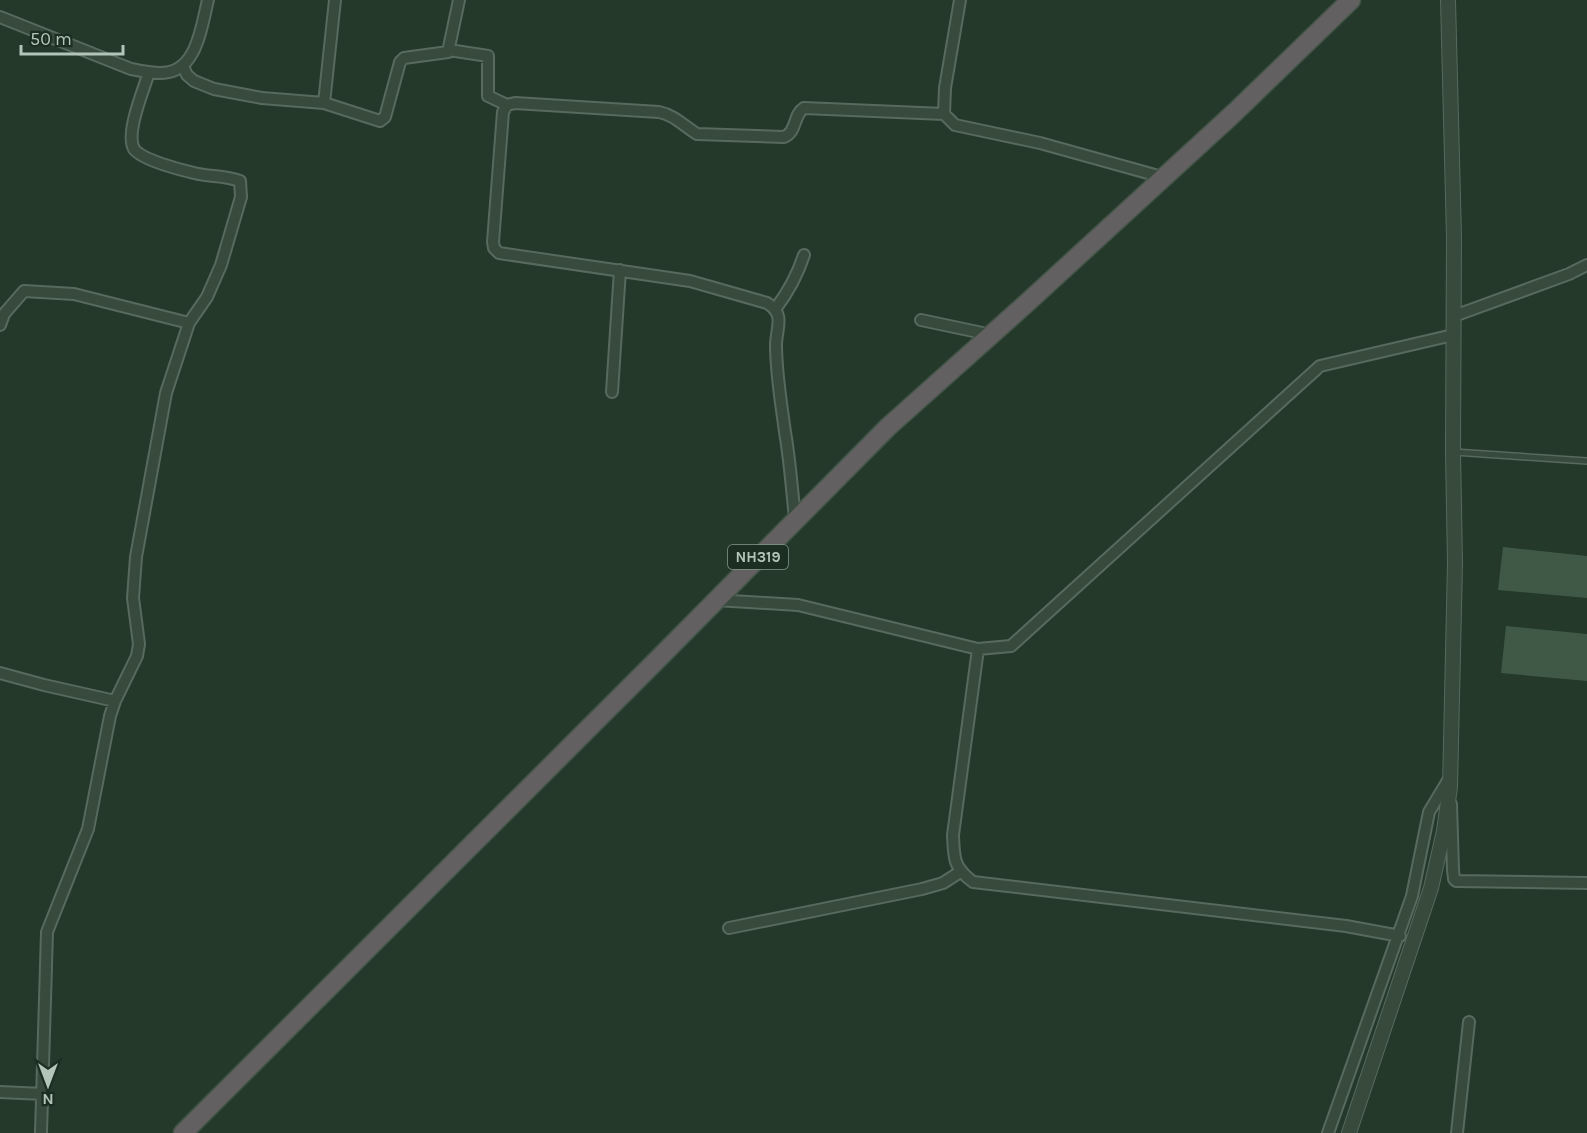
<svg xmlns="http://www.w3.org/2000/svg" width="1587" height="1133" viewBox="0 0 1587 1133" font-family="Karla,sans-serif">
	<style>
		.building { fill: #405946 }
		.lines { fill: none; stroke-linecap: round; stroke-linejoin: round }
		.service-casing { stroke: #576a5d; stroke-width: 8 }
		.minor-casing { stroke: #576a5d; stroke-width: 14 }
		.tertiary-casing { stroke: #576a5d; stroke-width: 16 }
		.trunk-casing { stroke: #425447; stroke-width: 21 }
		.service { stroke: #374a3c; stroke-width: 5 }
		.minor { stroke: #374a3c; stroke-width: 10 }
		.tertiary { stroke: #374a3c; stroke-width: 14 }
		.trunk { stroke: #626061; stroke-width: 18 }
		.labels { text-anchor: middle; dominant-baseline: central; stroke-width: 4.5; stroke-linejoin: round; paint-order: stroke }
		.shield { fill: #1c2e21; stroke: #85988b; stroke-width: 1.5 }
		.shield-label { font-size: 15px; font-weight: bold; fill: #b2c5b8 }
	</style>
	<rect width="100%" height="100%" fill="#243929"/>
	<!-- building -->
	<path class="building" d="M1503,547L1587,556V598L1498,590Z
		M1506,626L1587,634V681L1501,673Z"/>
	<g class="lines">
		<defs>
			<path id="service" d="M1454,452L1587,461"/>
			<path id="minor" d="M960,0L945,88L944,114L955,125L1040,143L1162,177
				M0,17L131,69C143,71 157,75 169,72C198,66 202,23 208,0
				M449,50L488,56V96L507,105
				M183,66L187,75L194,81L214,89L262,98L324,103L380,121L385,117L400,62L404,58L448,52L459,0
				M324,103L335,0
				M776,308C789,291 797,276 804,255
				M1454,316L1569,274L1587,265
				M921,320L992,335
				M0,325L4,314L24,291L74,294L189,323
				M612,392L620,270
				M795,519C792,490 790,461 785,432C781,402 776,374 776,344C777,326 785,314 767,303L690,281L499,253L494,248L493,242L503,112L507,105L515,103L659,112C674,115 684,126 697,134L784,137C797,132 793,115 804,108L944,114
				M716,600L798,605L978,649L953,835C954,858 953,867 973,882L1346,926L1400,936
				M978,649L1011,646L1320,366L1453,335
				M0,673L44,685L115,701
				M1451,804L1453,870L1454,879L1456,881L1587,883
				M729,928L922,889L943,883L960,872
				M0,1092L43,1094
				M41,1133L47,932L88,829L110,716L115,701L137,656L139,644L133,598L136,557L166,393L189,323L207,297L221,265L241,197L240,181C225,175 210,177 194,173C181,170 142,160 134,149C125,133 144,89 149,72
				M1328,1133L1412,896L1429,812L1450,777
				M1457,1133L1469,1022"/>
			<path id="tertiary" d="M1349,1133L1431,888L1444,831L1450,787L1455,563L1453,452L1454,237L1448,0"/>
			<path id="trunk" d="M183,1133L659,658L888,427L1029,301L1234,113L1351,0"/>
		</defs>
		<!-- service casing -->
		<use href="#service" class="service-casing"/>
		<!-- minor casing -->
		<use href="#minor" class="minor-casing"/>
		<!-- tertiary casing -->
		<use href="#tertiary" class="tertiary-casing"/>
		<!-- trunk casing -->
		<use href="#trunk" class="trunk-casing"/>
		<!-- service -->
		<use href="#service" class="service"/>
		<!-- minor -->
		<use href="#minor" class="minor"/>
		<!-- tertiary -->
		<use href="#tertiary" class="tertiary"/>
		<!-- trunk -->
		<use href="#trunk" class="trunk"/>
	</g>
	<g class="labels">
		<!-- shield labels -->
		<rect class="shield" x="728" y="545" width="60" height="24" rx="4.5"/>
		<g class="shield-label">
			<text x="758" y="557">NH319</text>
		</g>
	</g>
	<!-- north arrow -->
	<g transform="translate(48 1085) rotate(180)" stroke="#1c2e21" stroke-width="4.5" paint-order="stroke">
	<path d="M0-4.5L10 22L0 15L-10 22Z" fill="#b2c5b8"/>
	<text y="-9" font-size="16" font-weight="bold" text-anchor="middle" fill="#b2c5b8">N</text>
	</g>
	<!-- scale -->
	<path d="M21 45v9h102v-9" fill="none" stroke="#b2c5b8" stroke-width="3"/>
	<text x="30" y="45" font-size="18" fill="#b2c5b8" stroke="#1c2e21" stroke-width="4.5" paint-order="stroke">50 m</text>
</svg>
